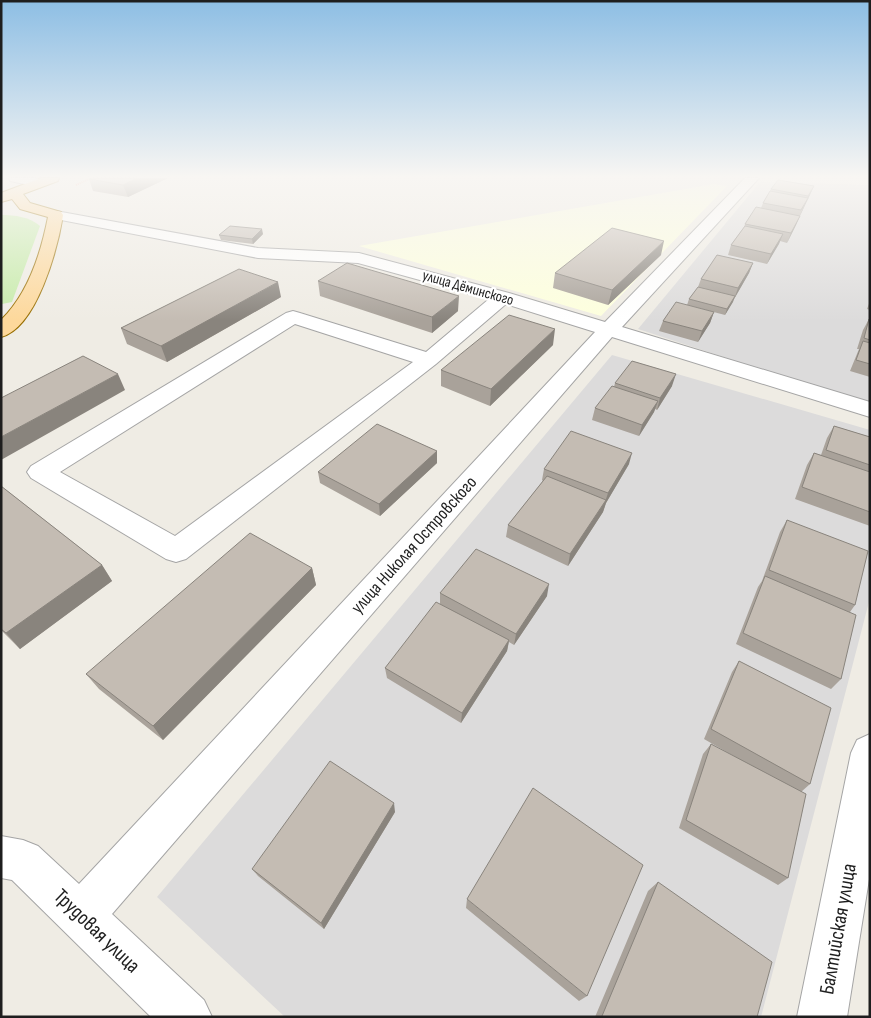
<svg xmlns="http://www.w3.org/2000/svg" width="871" height="1018" viewBox="0 0 871 1018" font-family="'Sofia Sans Condensed',sans-serif">
	<style>
		.residential { fill: #dcdbdb }
		.education { fill: #fdffdd }
		.grass { fill: #c6eba9 }
		.lines { fill: none; stroke-linecap: round; stroke-linejoin: round }
		.minor-casing { stroke: #a5a5a5; stroke-width: 2 }
		.major-casing { stroke: #986e00; stroke-width: 2 }
		.path { stroke: #fc7f68; stroke-width: 2; stroke-dasharray: 1 1; stroke-linecap: butt }
		.minor { fill: #fff; fill-rule: evenodd }
		.major { fill: #fdd89b; fill-rule: evenodd }
		.wall { fill: #a9a29a }
		.shaded-wall { fill: #89847d }
		.building { fill: #c4bcb3; stroke: #89847d }
		.labels { text-anchor: middle; dominant-baseline: central; stroke-width: 4.5; stroke-linejoin: round; paint-order: stroke }
		.far-street-label { font-size: 15px; fill: #1e1e1e; stroke: #fff }
		.street-label { font-size: 18px; fill: #1e1e1e; stroke: #fff }
		.near-street-label { font-size: 21px; fill: #1e1e1e; stroke: #fff }
	</style>
	<rect width="100%" height="100%" fill="#efece4"/>
	<!-- residential -->
	<path class="residential" d="M760,182L870,185V405L638,329Z
		M612,355L870,430V598L761,1017H285L157,897Z"/>
	<!-- education -->
	<path class="education" d="M714,184L727,186L601,316L359,246Z"/>
	<!-- grass -->
	<path class="grass" d="M1,215C15,215 30,217 40,226L12,302L2,304Z"/>
	<g class="lines">
		<defs>
			<path id="minor" d="M9,178H35L44,180L46,183L39,187L10,181Z
				M745,178H759L622,327L870,402V417L612,337L112,914L204,1000L212,1017H151L12,880L1,878V836L23,840L38,846L79,884L595,332L506,304L436,364L186,559L176,562L166,559L31,478L27,472L31,466L286,313L293,311L300,313L426,352L489,299L358,263L258,258L56,219L51,218L49,215L51,212L56,211L258,248L359,253L509,293L605,322ZM295,324L413,362L175,536L60,472Z
				M870,734V873L847,1017H797L851,753L857,740Z"/>
			<path id="major" d="M41,178H59L58,181L23,194L30,203L61,212L63,215C58,247 37,328 1,337V320C28,294 41,253 48,217L20,209L12,199L1,202V193Z"/>
		</defs>
		<!-- minor casing -->
		<use href="#minor" class="minor-casing"/>
		<!-- major casing -->
		<use href="#major" class="major-casing"/>
		<!-- path -->
		<path class="path" d="M76,185L91,178"/>
		<!-- minor -->
		<use href="#minor" class="minor"/>
		<!-- major -->
		<use href="#major" class="major"/>
	</g>
	<!-- wall -->
	<path class="wall" d="M90,178H168L128,197L93,191L89,179Z
		M771,189L810,195L806,202L796,225L787,243L780,241L767,264L728,255L731,245L744,227L745,224L761,208L763,203Z
		M263,234L253,244L221,240L219,235Z
		M661,255L608,305L553,288L555,273Z
		M753,263L749,273L725,315L687,305L689,299L698,287L701,279Z
		M318,281L458,311L432,333L320,296Z
		M281,297L167,362L127,344L121,328Z
		M870,301V310L867,309Z
		M714,312L710,323L698,342L659,331L663,321Z
		M869,319H870V377L850,371L859,349H857L863,330Z
		M553,345L490,406L441,386V370Z
		M615,383L672,386L657,410L655,409L654,412L639,436L592,420L595,408L614,387Z
		M834,426L870,437V526L795,499L807,465L814,453L821,455L827,438Z
		M437,451V463L380,516L320,483L318,472Z
		M629,464L606,503L603,512L568,566L506,537L508,525L543,481L542,480L544,469Z
		M1,486L102,565L112,581L20,649L1,630Z
		M787,520L855,605L850,612L841,679L831,689L736,644L758,587L762,581L780,532Z
		M312,568L316,585L163,740L99,689L86,674Z
		M440,593L547,596L514,645L509,642L507,651L461,723L387,678L385,668L440,604Z
		M739,661L810,784L801,792L788,878L778,885L679,828L703,754L711,744L744,762L704,739L732,672Z
		M395,812L324,929L258,876L252,869Z
		M658,882L757,1017H595L648,891Z
		M467,899L587,996L579,1001L466,908Z"/>
	<!-- shaded-wall -->
	<path class="shaded-wall" d="M137,178H168L128,197L123,185Z
		M814,186L810,195L798,220L808,196Z
		M800,216L796,225L787,243L791,233Z
		M262,229L263,234L253,244L252,239Z
		M783,234L779,244L767,264L771,254Z
		M664,241L661,255L608,305L612,290Z
		M753,263L749,273L734,299L738,288Z
		M278,282L281,297L167,362L161,346Z
		M459,296L458,311L432,333V317Z
		M735,296L733,302L725,315L727,309Z
		M714,312L710,323L698,342L702,331Z
		M555,329L553,345L490,406L491,389Z
		M118,374L125,390L1,460V437Z
		M676,374L672,386L657,410L660,398Z
		M658,401L654,412L639,436L642,425Z
		M437,451V463L380,516L379,504Z
		M632,453L629,464L606,503L603,512L568,566L570,554L605,502L608,493Z
		M102,565L112,581L20,649L6,633Z
		M312,568L316,585L163,740L153,726Z
		M549,584L547,596L514,645L516,634Z
		M509,640L507,651L461,723L462,713Z
		M394,803L395,812L324,929L321,923Z"/>
	<!-- building -->
	<path class="building" d="M90,178H137L123,185L89,179Z
		M778,180L814,186L808,196L771,189Z
		M770,191L808,198L801,210L763,203Z
		M756,207L800,216L791,233L745,224Z
		M230,226L262,229L252,239L219,235Z
		M745,226L783,234L771,254L731,245Z
		M612,228L664,241L612,290L555,273Z
		M717,255L753,263L738,288L701,279Z
		M347,263L459,296L432,317L318,281Z
		M239,269L278,282L161,346L121,328Z
		M698,287L735,296L727,309L689,299Z
		M676,302L714,312L702,331L663,321Z
		M509,315L555,329L491,389L441,370Z
		M869,319H870V340L864,338Z
		M863,341L870,343V364L856,360Z
		M83,356L118,374L1,437V398Z
		M632,361L676,374L660,398L615,383Z
		M612,386L658,401L642,425L595,408Z
		M377,424L437,451L379,504L318,472Z
		M834,426L870,437V465L826,450Z
		M571,431L632,453L608,493L544,469Z
		M814,453L870,472V512L802,487Z
		M547,476L606,500L570,554L508,525Z
		M1,486L102,565L6,633L1,629Z
		M787,520L868,551L855,605L769,570Z
		M250,533L312,568L153,726L86,674Z
		M476,549L549,584L516,634L440,593Z
		M765,576L856,615L841,679L743,633Z
		M436,602L509,640L462,713L385,668Z
		M739,661L831,708L810,784L711,729Z
		M711,744L806,794L788,878L686,820Z
		M330,761L394,803L321,923L252,869Z
		M533,788L643,865L587,996L467,899Z
		M658,882L772,962L757,1017H603L602,1016Z"/>
	<!-- sky -->
	<linearGradient id="sky" x2="0" y2="1"><stop stop-color="#8dbee4"/><stop offset="0.55" stop-color="#f8f6f3"/><stop offset="1" stop-color="#f8f6f3" stop-opacity="0"/></linearGradient>
	<rect width="871" height="321" fill="url(#sky)"/>
	<g class="labels">
		<!-- far-street labels -->
		<g class="far-street-label">
			<text transform="translate(468 288) rotate(16)">улица Дёминского</text>
		</g>
		<!-- street labels -->
		<g class="street-label">
			<text transform="translate(414 545) rotate(-48)">улица Николая Островского</text>
		</g>
		<!-- near-street labels -->
		<g class="near-street-label">
			<text transform="translate(838 929) rotate(-80)">Балтийская улица</text>
			<text transform="translate(97 931) rotate(44)">Трудовая улица</text>
		</g>
	</g>
	<!-- border -->
	<rect width="871" height="1018" fill="none" stroke="#1e1e1e" stroke-width="5"/>
</svg>
